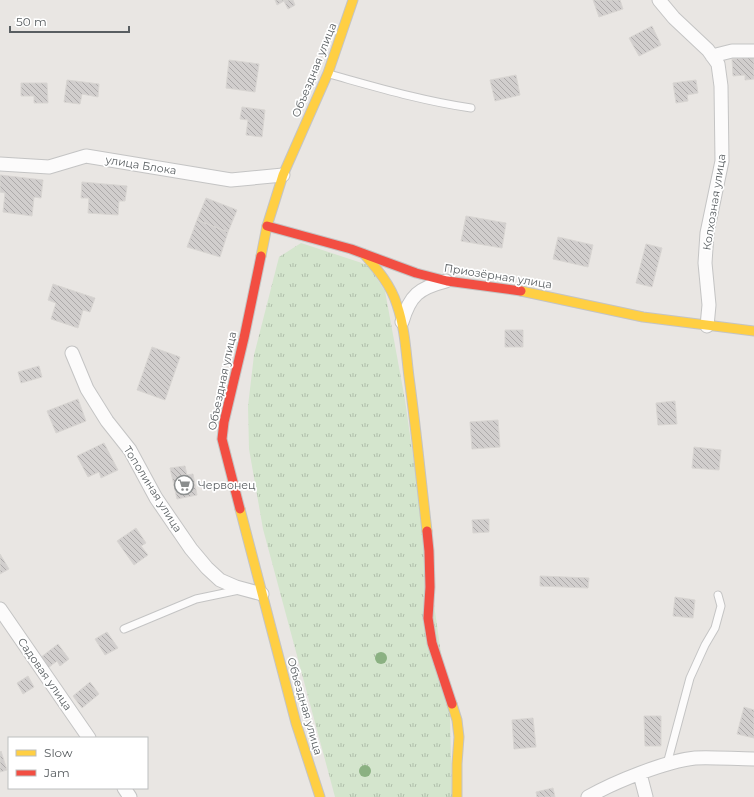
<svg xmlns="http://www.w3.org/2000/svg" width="754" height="797" font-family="Montserrat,sans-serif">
  <defs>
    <pattern id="grass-tufts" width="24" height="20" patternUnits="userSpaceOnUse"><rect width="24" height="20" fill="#d4e5cd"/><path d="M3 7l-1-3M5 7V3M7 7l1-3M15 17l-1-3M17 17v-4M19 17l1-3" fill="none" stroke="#afbdaa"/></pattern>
    <pattern id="building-back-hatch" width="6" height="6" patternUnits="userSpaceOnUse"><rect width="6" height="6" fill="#d1cecd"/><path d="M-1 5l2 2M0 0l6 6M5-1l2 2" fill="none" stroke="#adaaaa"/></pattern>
  </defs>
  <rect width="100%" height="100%" fill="#e9e6e3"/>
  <path fill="url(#grass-tufts)" d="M301 243 368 265 385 291 405 400 450 717 452 797H335L263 529 249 449 248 406 254 355 279 257Z"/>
  <path fill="url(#building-back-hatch)" stroke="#d8d5d2" d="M275 0H293L295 5 288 9 284 1 277 5Z
    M593 0H620L623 9 599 17Z
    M652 26 661 45 639 56 629 38Z
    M754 57V79L745 80V75L733 76 732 59Z
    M229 60 259 64 255 92 226 88Z
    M516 75 520 95 495 101 490 80Z
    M67 80 99 84 98 97 82 94 80 104 64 102Z
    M696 80 698 93 687 95 688 101 676 103 673 83Z
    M21 83H47L48 103H34V96H21Z
    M242 107 265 110 262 137 246 135 248 120 240 119Z
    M0 175 43 180 41 198 34 197 32 216 3 212 5 193 0 192Z
    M82 182 127 186 125 201H119L118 215 88 213 89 198H81Z
    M206 198 237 210 228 232 197 220Z
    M466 216 506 223 502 248 461 241Z
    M197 220 228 232 220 257 187 247Z
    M558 237 593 245 588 267 553 259Z
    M646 244 662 248 652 287 636 283Z
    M53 284 95 298 90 312 83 310 78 328 51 319 56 303 48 300Z
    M505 330H523V347H505Z
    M152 347 180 357 165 400 137 390Z
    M39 366 42 377 21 383 18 372Z
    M78 399 86 421 56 433 47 411Z
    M675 401 677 424 658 425 656 403Z
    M498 420 500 447 472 449 470 422Z
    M104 443 118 470 101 478 99 472 88 477 77 456Z
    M694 447 721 450 719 470 692 468Z
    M185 466 187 475 193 474 197 495 177 499 170 468Z
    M489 519V532L473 533 472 520Z
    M136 528 146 543 141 546 148 555 134 565 117 541Z
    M0 554 9 569 0 574Z
    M540 576 589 578 588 588 540 586Z
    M675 597 695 600 693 618 673 616Z
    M107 632 118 648 105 655 95 639Z
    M58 644 69 659 60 666 57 661 48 668 40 658Z
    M28 676 34 687 23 694 17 683Z
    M90 682 99 694 82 708 73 696Z
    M744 707 754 710V738L737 734Z
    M644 716H661V746H645Z
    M533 718 536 747 514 749 512 720Z
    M1 751 7 770 0 772V752Z
    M553 788 555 797H537L536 792Z"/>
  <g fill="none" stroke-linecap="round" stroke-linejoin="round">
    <g stroke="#c4c4c4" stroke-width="9">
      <path id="lane" d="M329 74C376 87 422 101 471 108
        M124 629 196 599 239 590
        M667 764 690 678 705 645 715 628 721 606 718 595"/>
    </g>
    <g stroke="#c4c4c4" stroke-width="15">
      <path id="street" d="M659 0 674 18 708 50 718 64 721 86 722 161 707 233 705 263 709 305 707 326
        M712 56 732 51H754
        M0 164 49 167 86 156 231 180 283 175
        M402 322C410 295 419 288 446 281
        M72 353 87 389 107 421 130 450 156 498 191 549 207 568 220 580 236 587 262 594
        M0 609 89 738
        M640 774 646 797
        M124 788 130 797
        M588 797C614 782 666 761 695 758 714 757 735 759 754 759"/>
    </g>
    <g stroke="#c4c4c4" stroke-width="11">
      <path id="slow" d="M364 254C377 269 391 285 397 305 405 328 406 353 409 377 416 428 421 480 427 531
        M261 256 267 226 283 175 328 73 353 0
        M521 291 643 317 754 331
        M240 509 296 723 320 797
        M452 704 457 720 459 737 457 764V797"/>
    </g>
    <g stroke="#c4c4c4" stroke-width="11">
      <path id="jam" d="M267 226 351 249 416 273 447 281 521 291
        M240 509 222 439 224 422 244 338 261 256
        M427 531 429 551 430 587 428 618 432 643 452 704"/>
    </g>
    <use href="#lane" stroke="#fcfbfb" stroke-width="7"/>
    <use href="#street" stroke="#fcfbfb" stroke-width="13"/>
    <use href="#slow" stroke="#ffcf43" stroke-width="9"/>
    <use href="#jam" stroke="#f24e42" stroke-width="9"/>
  </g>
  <g fill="#8bb182">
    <circle cx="381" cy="658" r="6"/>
    <circle cx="365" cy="771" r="6"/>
  </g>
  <defs>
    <g id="supermarket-ring" transform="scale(1)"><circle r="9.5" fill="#fff" stroke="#8b8e8e" stroke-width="1.5"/><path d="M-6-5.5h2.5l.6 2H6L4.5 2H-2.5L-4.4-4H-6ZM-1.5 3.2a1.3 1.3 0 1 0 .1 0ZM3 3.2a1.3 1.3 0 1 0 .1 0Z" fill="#8b8e8e"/></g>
  </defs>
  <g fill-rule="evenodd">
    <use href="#supermarket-ring" x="184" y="485"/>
  </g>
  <g text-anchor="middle" stroke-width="3.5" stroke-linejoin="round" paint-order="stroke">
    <g font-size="11" fill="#595e61" stroke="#fff">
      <text transform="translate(314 70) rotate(-68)" y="4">Объездная улица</text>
      <text transform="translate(141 165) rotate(9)" y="4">улица Блока</text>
      <text transform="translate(714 202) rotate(-81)" y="4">Колхозная улица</text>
      <text transform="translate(498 276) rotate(9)" y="4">Приозёрная улица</text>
      <text transform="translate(222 381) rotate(-78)" y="4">Объездная улица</text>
      <text transform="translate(153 489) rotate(58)" y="4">Тополиная улица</text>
      <text transform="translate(45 674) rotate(55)" y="4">Садовая улица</text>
      <text transform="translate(305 706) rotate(74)" y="4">Объездная улица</text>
    </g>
    <g font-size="11" fill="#595e61" stroke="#fff" text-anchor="start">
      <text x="198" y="489">Червонец</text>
    </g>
  </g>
  <rect x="8" y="737" width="140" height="52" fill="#ffffff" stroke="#bdbfc0"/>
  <rect x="16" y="750" width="20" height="6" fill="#ffcf43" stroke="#bdbfc0"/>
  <text x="44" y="757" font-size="12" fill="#595e61">Slow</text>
  <rect x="16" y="770" width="20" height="6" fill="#f24e42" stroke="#bdbfc0"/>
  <text x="44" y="777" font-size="12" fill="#595e61">Jam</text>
  <path d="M10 26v6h119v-6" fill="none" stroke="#595e61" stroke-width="2"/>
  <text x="16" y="26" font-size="12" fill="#595e61" stroke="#ffffff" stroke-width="3" paint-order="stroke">50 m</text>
</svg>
